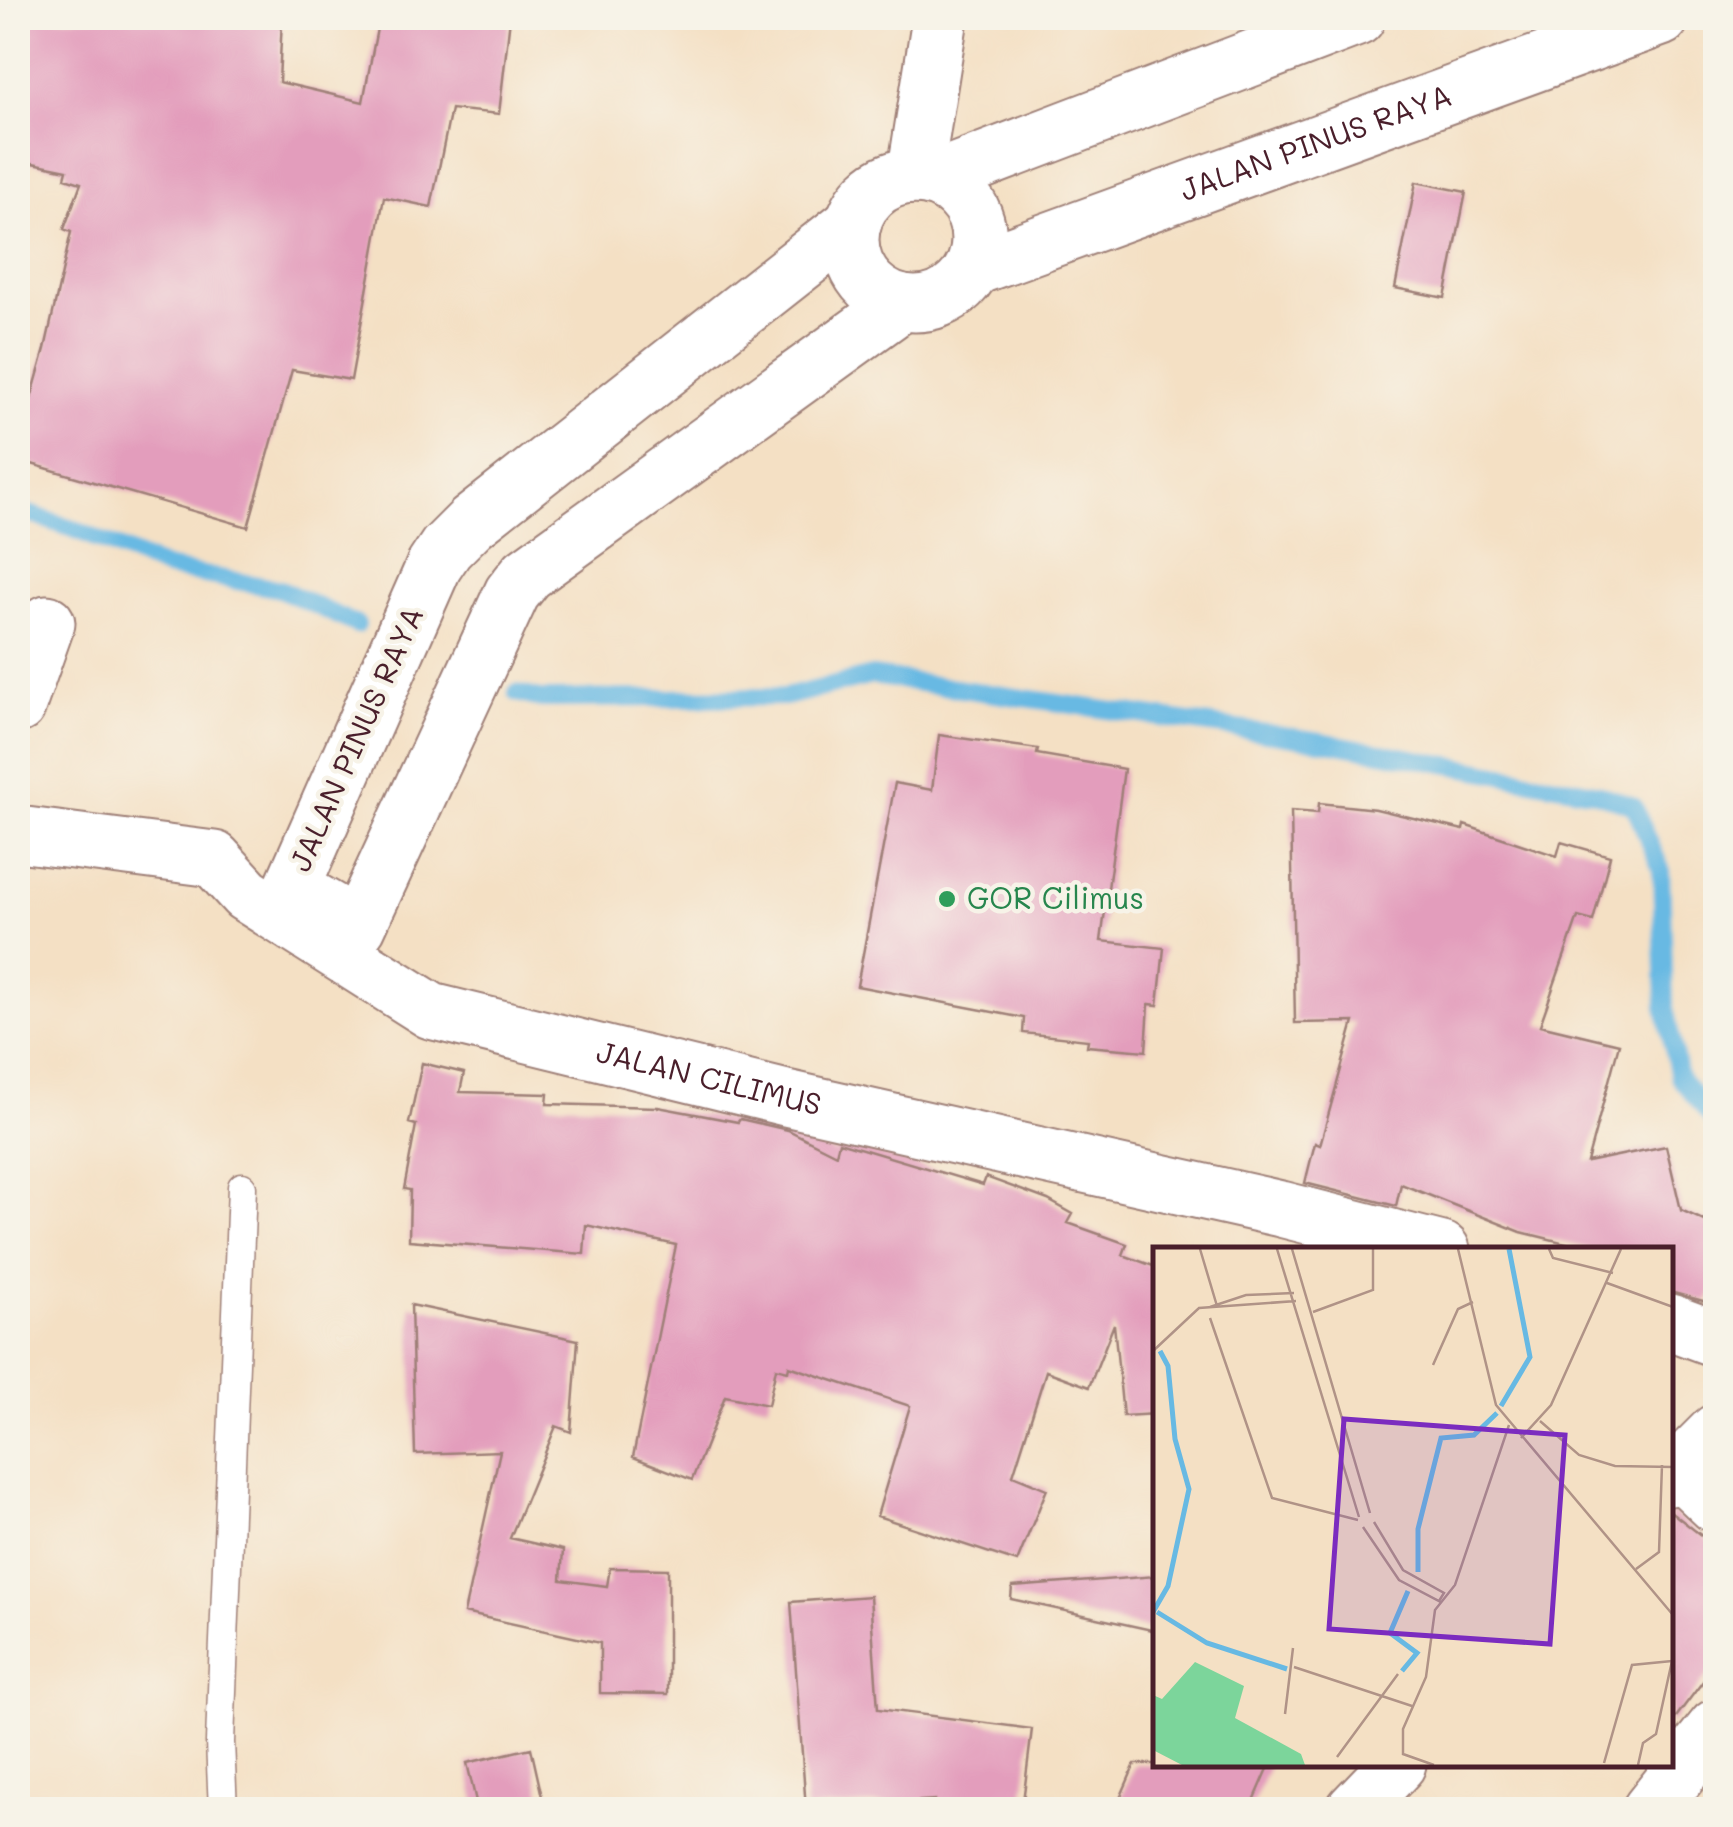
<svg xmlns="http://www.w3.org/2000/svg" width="1733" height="1827" font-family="Mali,sans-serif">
  <rect width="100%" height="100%" fill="#f7f3e8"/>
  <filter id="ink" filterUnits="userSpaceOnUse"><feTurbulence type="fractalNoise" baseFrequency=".01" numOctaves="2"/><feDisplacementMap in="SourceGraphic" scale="20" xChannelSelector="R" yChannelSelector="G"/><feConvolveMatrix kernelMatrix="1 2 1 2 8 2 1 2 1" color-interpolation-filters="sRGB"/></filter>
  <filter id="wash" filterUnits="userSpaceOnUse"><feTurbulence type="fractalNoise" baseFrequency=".0048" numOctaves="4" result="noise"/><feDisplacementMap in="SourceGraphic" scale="40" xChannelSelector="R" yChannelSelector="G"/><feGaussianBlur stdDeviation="2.25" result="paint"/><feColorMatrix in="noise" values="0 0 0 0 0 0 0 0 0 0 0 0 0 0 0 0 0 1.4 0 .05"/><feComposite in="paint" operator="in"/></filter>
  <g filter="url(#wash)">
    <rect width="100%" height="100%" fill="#f4e0c4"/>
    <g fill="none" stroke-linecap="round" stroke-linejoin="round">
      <path stroke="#67b9e3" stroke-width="18" d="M18 510 76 530 165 568 280 589 357 625
        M517 693 540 699 785 697 872 676 1321 741 1594 792 1634 806 1661 869 1665 1007 1679 1077 1716 1123"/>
    </g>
    <g id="blocks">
      <path fill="#e39dbc" d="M18 18H282L279 82 363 102 379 18H510L499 114 451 109 431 207 384 197 351 380 292 370 248 527 18 460V445L45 349 71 232 64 229 81 183 65 178 67 170 18 160Z
        M1416 182 1466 192 1445 298 1395 288Z
        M939 735 1038 749 1037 754 1124 769 1101 941 1164 948 1158 1005 1149 1004 1146 1051 1087 1046 1088 1040 1023 1033 1024 1018 857 986 895 783 932 790Z
        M1319 803 1376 809 1463 830 1464 825 1557 856 1561 842 1610 856 1593 921 1578 917 1540 1025 1619 1044 1587 1162 1666 1146 1681 1210 1716 1226V1282L1707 1302 1670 1292V1250H1594L1521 1232 1401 1184 1396 1206 1305 1183 1315 1143 1320 1145 1354 1022 1295 1023 1291 811 1318 813Z
        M422 1063 464 1073 460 1092 548 1094 547 1104 658 1107 738 1122 740 1119 788 1130 836 1154 839 1142 983 1185 986 1177 1048 1200 1073 1214 1068 1223 1127 1244 1123 1255 1156 1267V1414L1123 1416 1114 1324 1089 1387 1046 1371 1013 1475 1047 1489 1017 1562 877 1516 910 1406 789 1366 788 1371 776 1368 768 1405 725 1396 692 1480 633 1457 676 1245 586 1225 584 1254 409 1240 410 1190 404 1189 416 1125 409 1123Z
        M411 1305 578 1340 571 1432 556 1426 510 1538 563 1550 561 1580 607 1586 610 1568 668 1569V1694L600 1693V1643L464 1613 500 1451 415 1454Z
        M1670 1511 1716 1547V1664L1670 1725Z
        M1156 1576V1631L1011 1599 1012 1587Z
        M870 1596 878 1709 1032 1729 1022 1810H933L934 1800 806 1809 791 1602Z
        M531 1748 545 1810H478L467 1763Z
        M1135 1764H1270L1250 1810H1115Z"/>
    </g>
  </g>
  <g filter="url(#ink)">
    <use href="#blocks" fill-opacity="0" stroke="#9f8078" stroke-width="2.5"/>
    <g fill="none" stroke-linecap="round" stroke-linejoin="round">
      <g stroke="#9f8078" stroke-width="31">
        <path id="service" d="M223 1810 220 1742 242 1187"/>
      </g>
      <g stroke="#9f8078" stroke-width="59">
        <g id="minor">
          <path d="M915 176 940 18"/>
          <circle cx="915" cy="240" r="64"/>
          <path d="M935 179 1357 18"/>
          <path d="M854 222 471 523 446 548 434 566 292 888 358 926 512 593 527 574 902 303"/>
          <path id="s1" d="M973 268 1661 18"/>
          <path d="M18 705 47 623"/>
          <path id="s2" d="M18 834 214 859 246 894 431 1011 786 1098 1281 1209 1442 1250"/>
          <path d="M1670 1322 1716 1339"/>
          <path d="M1679 1470 1716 1505"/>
          <path d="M1650 1810 1716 1727"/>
        </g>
      </g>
      <g stroke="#9f8078" stroke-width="59">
        <path id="secondary" d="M1670 1478 1716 1432
          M1354 1810 1398 1764"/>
      </g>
      <use href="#service" stroke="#fff" stroke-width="28"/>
      <use href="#minor" stroke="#fff" stroke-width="55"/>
      <use href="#secondary" stroke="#fff" stroke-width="55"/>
    </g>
  </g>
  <circle fill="#2e9e5b" stroke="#f7f3e8" stroke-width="4" cx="947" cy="899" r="10"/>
  <g text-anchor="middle" stroke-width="9" stroke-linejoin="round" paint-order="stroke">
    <g font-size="30" fill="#4a1f2b" stroke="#f7f3e8">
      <text dy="10" stroke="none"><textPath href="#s1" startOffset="365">JALAN PINUS RAYA</textPath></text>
      <text transform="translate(357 739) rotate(-66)" y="10">JALAN PINUS RAYA</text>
      <text dy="10" stroke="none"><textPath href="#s2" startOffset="750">JALAN CILIMUS</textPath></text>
    </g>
    <g font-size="30" fill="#27864d" stroke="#f7f3e8" text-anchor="start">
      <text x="967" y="909">GOR Cilimus</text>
    </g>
  </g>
  <g transform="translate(1153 1247)">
    <rect width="520" height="520" fill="#f4e0c4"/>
    <path d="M42 415 91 439 82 471 148 507 152 518H29L0 503V448L9 452Z" fill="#7cd59b"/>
    <path fill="none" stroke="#67b9e3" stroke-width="5" d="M348 159 377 110 356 2M265 325V282L288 191 321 188 344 166M0 365 15 339 36 242 22 192 15 119 7 104M4 365 54 396 134 422M249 424 264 406 237 386 255 344"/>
    <path fill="none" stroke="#b09387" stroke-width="2.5" d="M47 2 64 59M124 2 206 270M139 2 217 266M305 2 343 158 520 368M396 2 400 11 460 26M454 36 520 60M57 60 93 48 141 46M160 65 220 43V2M57 71 119 251 205 273M0 104 46 61 143 54M280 118 305 62 320 55M387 174 426 208 462 219 520 220M368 191 398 158 468 2M210 280 246 333 286 354 291 346 250 323 221 275M483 322 506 305 509 218M141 420 259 459M132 467 140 401M184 510 245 427M451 516 479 418 519 414M281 518 250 507V482L273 430 282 363 302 338 356 178M485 518 490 496 503 487 519 414"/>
    <path fill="#7b2cbf" fill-opacity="0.15" stroke="#7b2cbf" stroke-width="5" d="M191 172 412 188 397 397 176 382Z"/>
    <rect width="520" height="520" fill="none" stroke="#4a1f2b" stroke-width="5"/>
  </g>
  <rect width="1733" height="1827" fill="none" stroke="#f7f3e8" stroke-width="60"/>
</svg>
